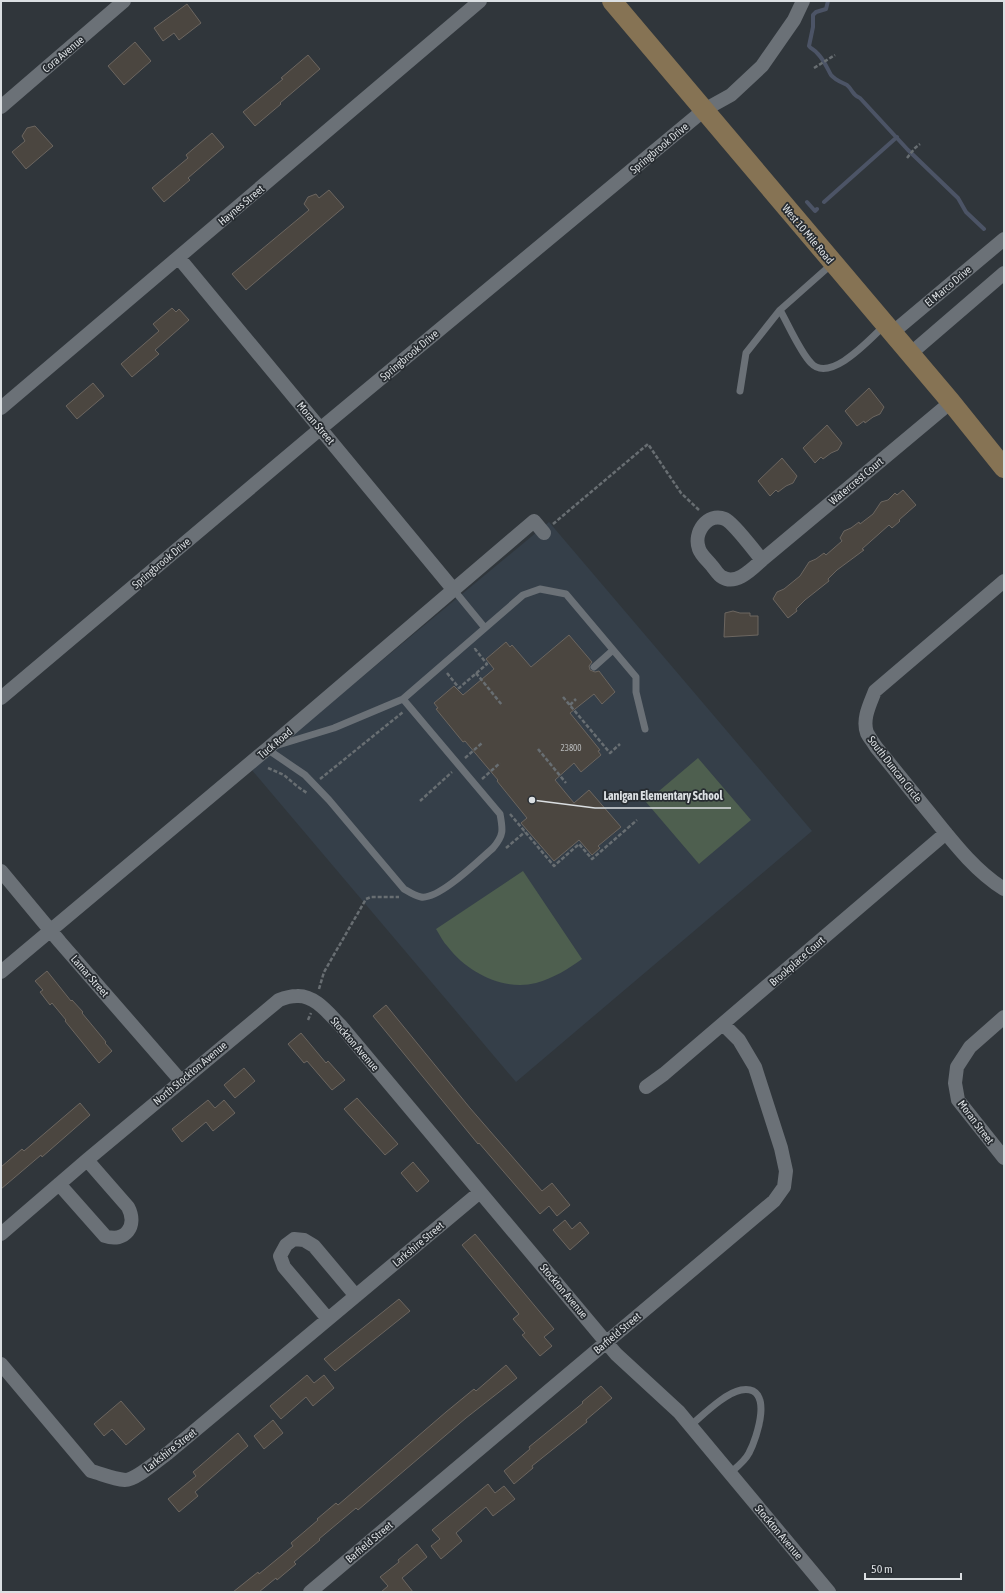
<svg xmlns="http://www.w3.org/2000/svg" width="1005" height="1593" font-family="'Asap Condensed',sans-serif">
  <rect width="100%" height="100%" fill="#30363b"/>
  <path fill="#353f49" d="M549 522 812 831 516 1082 251 769Z"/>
  <path fill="#4e5f4f" d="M698 758 751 820 699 864 646 802Z
    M523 871 582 959C568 969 554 978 536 983 504 991 468 973 448 947 443 942 440 935 436 929Z"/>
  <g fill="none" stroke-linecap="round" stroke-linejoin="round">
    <path stroke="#4c5466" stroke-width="4" d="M828 1 826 9 816 12 813 15V27L809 46C811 49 815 50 818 54 824 60 827 68 831 75 835 80 841 82 847 85 853 90 852 95 860 98L908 150 958 198 966 212 984 229
      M807 202 815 211 817 209
      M824 202 897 137"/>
  </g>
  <path fill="#4b4640" stroke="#6c6660" d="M187 4 201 23 179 40 174 33 163 41 154 28Z
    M135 42 151 61 124 85 108 66Z
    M308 55 320 69 280 103 281 104 255 126 243 112 283 79 281 78Z
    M35 126 53 146 26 169 12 152 25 141 22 136 27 128Z
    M212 133 224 147 188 178 190 180 164 202 152 188 188 158 186 155Z
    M329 190 344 207 246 290 232 274 309 210 304 204 308 197 316 194 319 198Z
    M172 308 176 312 179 309 189 320 155 350 159 354 132 377 121 364 159 331 153 324Z
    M93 383 104 396 77 419 66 406Z
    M869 388 884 407 880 414 873 417 865 423 864 421 857 426 845 411Z
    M827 425 842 443 838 450 831 453 823 459 821 457 815 463 803 448Z
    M782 458 797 476 793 483 786 486 778 492 776 490 770 496 758 481Z
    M903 490 916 505 899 520 900 521 892 528 889 525 862 549 864 550 837 570 828 579 829 581 805 600 796 609 797 611 788 618 773 599 777 592 784 589 800 576 809 562 816 559 824 553 826 555 842 541 840 538 844 531 851 528 859 522 860 524 873 514 881 502 888 500 895 493 897 495Z
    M733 611 740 613H750V616H758V635L724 637 725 613Z
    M569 635 592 662 589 666 590 670 595 672 599 671 615 692 602 704 594 694 570 713 600 750 598 751 601 755 581 772 574 763 555 780 574 803 589 790 621 827 598 846 600 848 592 855 579 840 554 861 521 823 527 818 497 781 498 780 465 741 463 742 436 709 438 708 434 703 454 686 463 695 494 669 486 659 506 642 510 647 512 645 531 667Z
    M47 971 71 1001 72 1000 83 1012 82 1013 106 1042 105 1043 112 1051 99 1063 65 1021 66 1020 52 1003 50 1005 40 992 43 990 35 981Z
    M386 1005 470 1108 542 1191 552 1183 570 1205 557 1216 549 1206 540 1214 479 1143 478 1144 373 1016Z
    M301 1033 326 1063 328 1061 345 1080 332 1090 307 1061 304 1063 288 1044Z
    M244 1068 255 1081 235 1098 224 1085Z
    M357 1098 398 1144 385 1155 344 1109Z
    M208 1100 215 1108 224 1100 235 1113 213 1131 206 1122 182 1142 172 1129Z
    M80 1103 90 1115 42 1157 41 1155 1 1189V1167L22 1149 24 1151Z
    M413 1162 429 1181 417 1192 401 1173Z
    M565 1220 572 1229 580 1222 589 1233 570 1250 553 1230Z
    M475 1234 554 1329 544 1337 552 1346 540 1356 522 1335 525 1333 513 1319 519 1314 462 1245Z
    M399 1299 410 1311 335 1371 324 1359Z
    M506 1365 517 1378 466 1418 358 1510 356 1508 319 1539 320 1540 294 1562 296 1564 277 1580 276 1578 259 1592H233L258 1572 259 1574 293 1546 291 1543 318 1520 317 1519 336 1503 338 1505 446 1412 474 1389 476 1391Z
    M307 1375 314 1383 324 1375 334 1388 313 1406 306 1397 281 1419 270 1406Z
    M601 1386 612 1398 586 1420 587 1422 532 1466 533 1468 514 1484 504 1471 530 1449 529 1447 583 1403 582 1402Z
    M121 1401 145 1429 126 1445 112 1429 104 1436 94 1424Z
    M273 1420 283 1433 264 1449 254 1436Z
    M238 1433 248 1446 195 1492 198 1496 179 1512 168 1499 196 1476 193 1472Z
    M488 1484 495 1493 504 1486 515 1499 493 1516 486 1507 456 1533 462 1541 441 1559 431 1546 440 1539 432 1530Z
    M417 1544 427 1557 402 1578 413 1592H381L388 1586 380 1577 399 1562 398 1560Z"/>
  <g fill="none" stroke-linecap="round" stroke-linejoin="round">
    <path stroke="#686e72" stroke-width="2.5" stroke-dasharray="4 2" stroke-linecap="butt" d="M814 68 835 55
      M907 158 915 148 920 144
      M553 524 648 444 681 493 700 511
      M447 673 459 688 487 664 475 649 474 650
      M476 673 502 705
      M563 697 610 753 620 744
      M570 705 576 699
      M538 749 566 783
      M465 758 482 743
      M268 768 284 775 298 787 307 793
      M320 779 403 712
      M482 779 500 763
      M420 801 452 772
      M510 814 554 866 579 844 592 859 637 820
      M506 848 525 832
      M319 989 324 972 366 899 371 897H399
      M308 1020 311 1013"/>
    <path stroke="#6b7177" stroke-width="7" d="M780 310C788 324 800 352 811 363 830 384 870 339 884 326
      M740 391 746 353 780 310 833 263
      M453 589 485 628
      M594 667 613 650
      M275 746 334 728 403 699 523 595 540 589 566 594 636 677V692L645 729
      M267 749 305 775 329 800 404 889C409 892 415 896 421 897 439 900 479 860 493 848 504 835 503 830 500 814L403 699
      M691 1425C703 1415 725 1393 741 1390 775 1384 757 1438 749 1453 745 1461 737 1467 730 1473"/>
    <path stroke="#6b7177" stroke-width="14" d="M1 107 124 1
      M179 258 453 589
      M892 333 1004 239
      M910 354 1004 273
      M1 408 480 1
      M762 560C752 569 736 586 722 577 718 575 715 569 712 566 708 561 701 555 699 549 693 533 707 512 725 519 735 524 754 551 762 560L951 402
      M1004 581 875 691C870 704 862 719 867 733 869 737 873 742 876 747 895 770 913 793 932 816 953 842 975 871 1004 889
      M1 698 320 429 704 110 731 95 762 66 794 20 803 1
      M1 871 60 942 181 1081
      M1 972 267 749 534 521 544 533
      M1004 1017 970 1047 957 1067 955 1083 958 1100 1004 1158
      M646 1087 664 1074 946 833
      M59 1184 105 1236C125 1243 138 1226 128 1207L87 1160
      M1 1234 87 1160 279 1000C284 998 291 996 297 996 315 995 329 1014 341 1026L616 1354 679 1412 829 1592
      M328 1319 284 1267 280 1256 286 1245 294 1239 304 1240 314 1246 356 1296
      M1 1364 91 1471C102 1474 113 1479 125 1480 136 1480 158 1460 168 1453L480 1192
      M310 1592 774 1201 784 1187 786 1171 781 1148 755 1067 739 1040 723 1024"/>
    <path stroke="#867354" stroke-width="20" d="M612 1 951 402 1004 468"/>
  </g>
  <g text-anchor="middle" stroke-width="3.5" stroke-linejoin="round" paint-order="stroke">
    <g font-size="9" fill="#b7b9ba">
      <text x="571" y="751">23800</text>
    </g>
    <g font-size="11" fill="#dbdfe2" stroke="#272c31">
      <text transform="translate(63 54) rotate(-40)" y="4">Cora Avenue</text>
      <text transform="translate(659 148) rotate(-40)" y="4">Springbrook Drive</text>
      <text transform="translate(241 205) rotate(-40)" y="4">Haynes Street</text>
      <text transform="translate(808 234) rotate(50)" y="4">West 10 Mile Road</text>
      <text transform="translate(948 286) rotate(-40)" y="4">El Marco Drive</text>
      <text transform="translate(409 355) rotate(-40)" y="4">Springbrook Drive</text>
      <text transform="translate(316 423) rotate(50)" y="4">Moran Street</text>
      <text transform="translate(856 481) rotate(-40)" y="4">Watercrest Court</text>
      <text transform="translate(161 563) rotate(-40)" y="4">Springbrook Drive</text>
      <text transform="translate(275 743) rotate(-40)" y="4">Tuck Road</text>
      <text transform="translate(895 769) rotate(52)" y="4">South Duncan Circle</text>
      <text transform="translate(797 961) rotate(-41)" y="4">Brookplace Court</text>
      <text transform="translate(90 976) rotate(49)" y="4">Lamar Street</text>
      <text transform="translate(355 1044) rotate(49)" y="4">Stockton Avenue</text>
      <text transform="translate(190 1073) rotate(-40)" y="4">North Stockton Avenue</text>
      <text transform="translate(976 1122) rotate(53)" y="4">Moran Street</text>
      <text transform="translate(418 1244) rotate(-40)" y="4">Larkshire Street</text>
      <text transform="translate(564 1291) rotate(50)" y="4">Stockton Avenue</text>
      <text transform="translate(617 1333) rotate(-40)" y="4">Barfield Street</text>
      <text transform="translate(170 1450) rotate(-38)" y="4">Larkshire Street</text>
      <text transform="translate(779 1532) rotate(50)" y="4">Stockton Avenue</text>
      <text transform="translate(369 1542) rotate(-40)" y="4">Barfield Street</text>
    </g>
  </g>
  <path fill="none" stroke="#dbdfe2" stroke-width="1.5" d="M532 800L595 808H731"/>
  <circle fill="#dbdfe2" stroke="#272c31" stroke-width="1.5" cx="532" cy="800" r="4"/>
  <g font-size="12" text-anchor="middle" font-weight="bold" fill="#dbdfe2" stroke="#272c31" stroke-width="3.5" stroke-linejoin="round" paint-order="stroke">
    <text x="663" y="800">Lanigan Elementary School</text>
  </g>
  <rect width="1005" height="1593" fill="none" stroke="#dbdfe2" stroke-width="4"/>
  <path d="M865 1573v6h96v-6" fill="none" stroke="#dbdfe2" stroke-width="2"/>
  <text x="871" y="1573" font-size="12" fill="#dbdfe2" stroke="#272c31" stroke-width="3" paint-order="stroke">50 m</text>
</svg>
